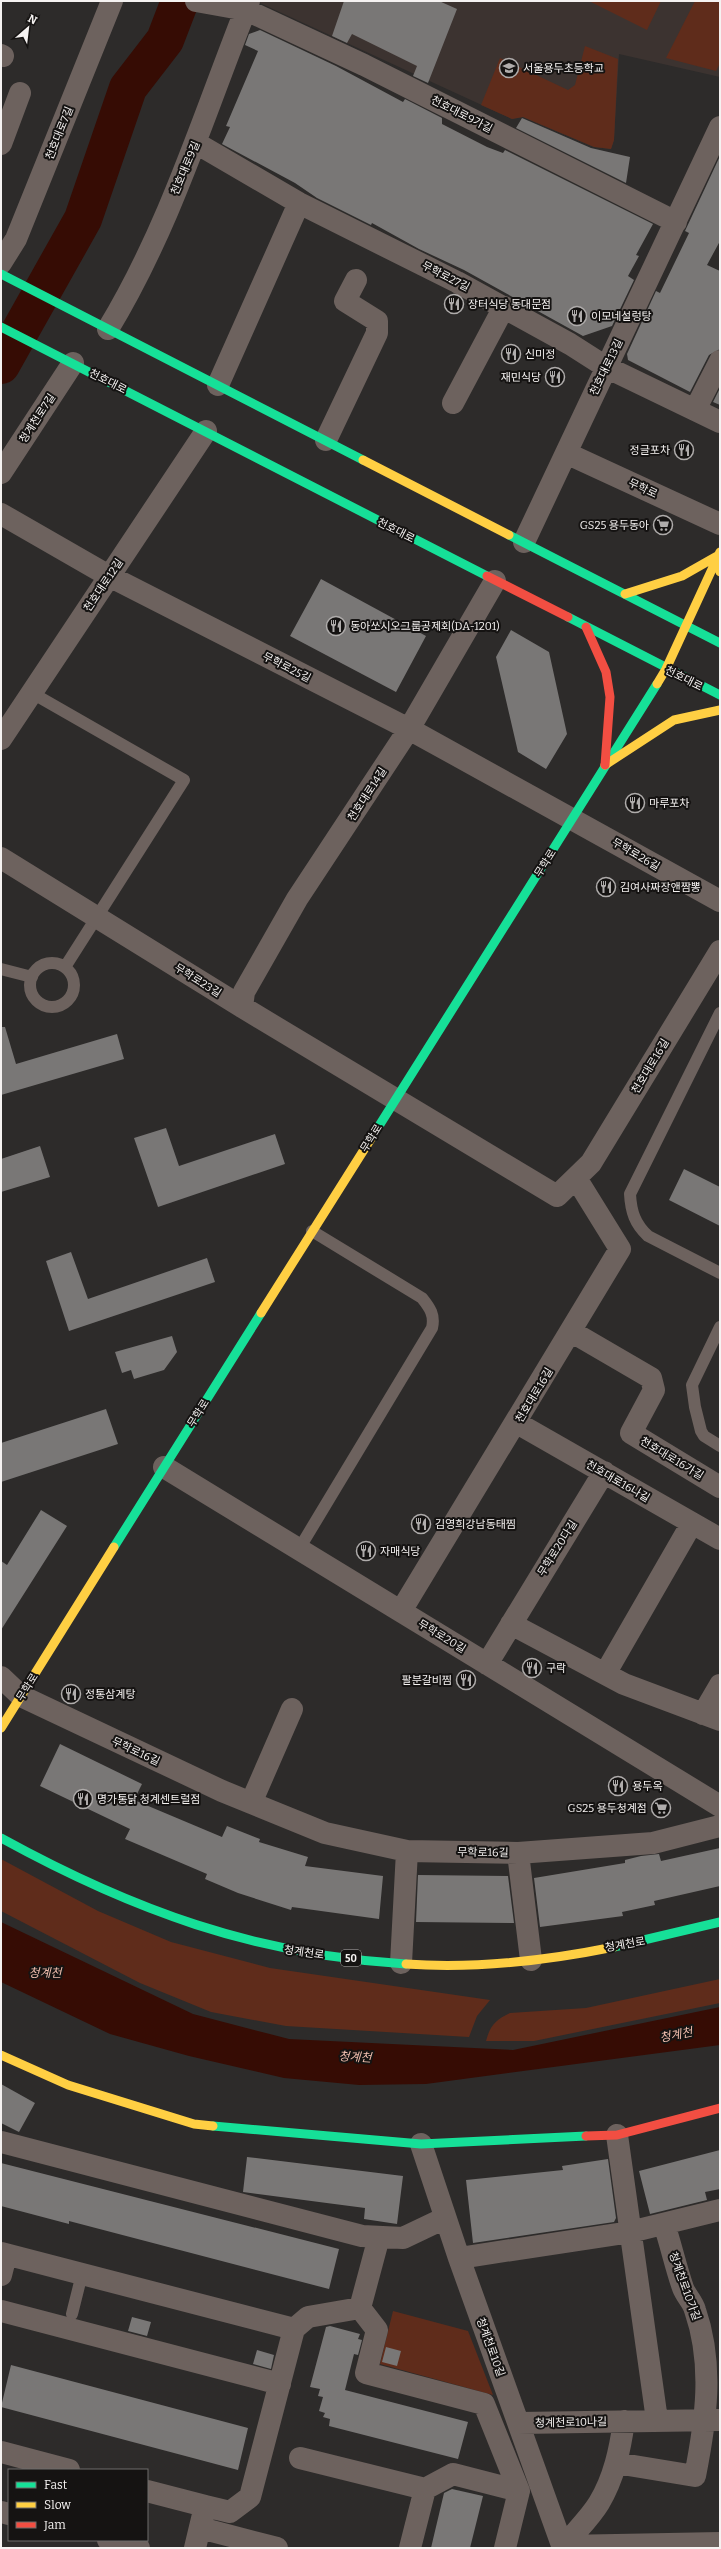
<svg xmlns="http://www.w3.org/2000/svg" width="721" height="2549" font-family="Bitter,'Noto Sans KR',serif">
  <rect width="100%" height="100%" fill="#2d2b2a"/>
  <path fill="#3c3330" d="M261 1H720V77L619 54 614 140 611 149 594 147 523 117 512 119 260 3Z"/>
  <path fill="#5f2c1b" d="M589 1H661L647 30Z
    M695 1H720V63L716 71 666 58Z
    M585 46 618 59 614 140 611 149 594 147 523 117 512 119 481 105 500 58 568 90 575 85Z
    M1 1859 98 1911 171 1942 270 1968 490 2000 477 2016 469 2037 286 2026 211 2012 140 1983 1 1911Z
    M720 1979V2003L534 2041H486C490 2026 495 2020 510 2013L586 2008Z
    M393 2311 468 2331 493 2395 380 2364Z"/>
  <path fill="#360c04" d="M1 1922 193 2014 289 2039 513 2050 720 2007V2045L426 2084 359 2085 284 2078 189 2056 110 2034 1 1982Z"/>
  <g fill="none" stroke-linecap="round" stroke-linejoin="round">
    <path stroke="#360c04" stroke-width="38" d="M1 365 83 219 128 88 165 40 180 1"/>
  </g>
  <path fill="#797776" d="M344 1H439L457 9 428 83 413 76 417 66 352 34 347 43 332 36Z
    M260 30 336 66 403 102 405 99 442 118V124L487 147 503 153 505 150 653 224 636 255 639 256 628 276 634 280 612 326 583 336 464 270 419 249 372 223 371 225 317 198 295 183 222 144 230 127 226 126 258 51 245 45 249 34Z
    M522 118 591 148 630 157 626 183 516 128Z
    M720 156V241L707 265 720 271V349L709 355 690 392 628 360 627 354 656 291 660 293 689 233 685 231Z
    M720 388V405L713 402Z
    M321 579 426 636 396 692 290 636Z
    M511 630 549 652 567 734 546 769 518 752 496 657Z
    M1 1027H5L16 1064 117 1034 124 1059 1 1095Z
    M166 1128 179 1166 275 1134 285 1164 158 1207 134 1138Z
    M40 1146 50 1177 1 1192V1159Z
    M684 1169 720 1187V1226L669 1200Z
    M71 1252 88 1299 207 1258 215 1282 69 1331 46 1261Z
    M172 1336 177 1352 164 1370 134 1379 131 1370 122 1373 115 1352Z
    M106 1409 118 1444 1 1482V1443Z
    M41 1510 67 1526 1 1630V1561L7 1565Z
    M60 1744 142 1784 134 1800 222 1837 227 1826 260 1839 259 1842 308 1857 305 1866 383 1876 379 1919 292 1907 291 1910 238 1893 205 1879 207 1874 125 1839 130 1829 40 1786Z
    M720 1848V1886L654 1901 655 1905 622 1912 623 1916 540 1927 534 1878 625 1863V1860L641 1856 659 1854 661 1861Z
    M418 1875 508 1876 514 1923 416 1922Z
    M1 2084 35 2103 19 2132 1 2123Z
    M720 2150V2189L705 2192 707 2200 650 2214 639 2171Z
    M247 2157 403 2176 397 2224 364 2219 365 2208 243 2192Z
    M608 2159 616 2218 614 2222 473 2243 466 2180 563 2170 562 2166Z
    M1 2163 339 2249 329 2289 69 2221V2224L1 2206Z
    M132 2317 151 2322 147 2336 128 2331Z
    M330 2326 360 2334 358 2339 362 2340 358 2355 354 2354 345 2390 468 2422 458 2459 329 2426 330 2419 323 2417 325 2413 319 2411 323 2397 318 2396 320 2389 310 2387 326 2327Z
    M386 2347 401 2351 397 2366 382 2362Z
    M257 2350 274 2355 271 2369 253 2364Z
    M11 2365 248 2428 238 2470 1 2407Z
    M452 2489 483 2496 470 2548H431L444 2493Z"/>
  <g fill="none" stroke-linecap="round" stroke-linejoin="round">
    <path stroke="#6d625e" stroke-width="12" d="M32 693 184 780 65 967
      M30 985a22 22 0 1 1 44 0a22 22 0 1 1-44 0Z
      M1 969 32 977
      M720 1013 630 1194C631 1212 635 1224 648 1236L720 1273
      M720 1327 692 1385 695 1407 701 1431 704 1436 720 1446
      M299 1549 432 1328C435 1315 430 1308 422 1298L312 1231
      M72 2314 82 2274"/>
    <path stroke="#6d625e" stroke-width="22" d="M196 1 246 10 364 65 676 222
      M1 55 3 56
      M196 143 299 203 457 282 570 344 606 367 720 422
      M1 144 20 93
      M1 263 16 239 112 1
      M108 329C170 227 205 111 249 1
      M218 385 299 203
      M453 403 504 307
      M695 410 720 361
      M326 440 377 333V321L345 301 356 280
      M566 453 720 524
      M1 473 73 363
      M1 514 109 576 409 729 720 901
      M524 542 720 127
      M1 739 206 431
      M1 858 242 1007 557 1196 591 1163 720 951
      M242 1007 244 992 297 899 409 729 495 581
      M572 1332 651 1378 654 1390 631 1433 720 1487
      M517 1423 720 1539
      M164 1467 720 1806
      M401 1611 620 1249 576 1178
      M511 1624 624 1684 720 1720
      M487 1664 604 1472
      M605 1674 692 1523
      M1 1677 21 1696 222 1791 325 1833 407 1851 518 1853 653 1843 720 1826
      M703 1714 720 1685
      M251 1803 292 1709
      M518 1853 531 1960
      M401 1963 407 1851
      M617 2135 657 2420
      M1 2142 362 2236 403 2238 445 2218
      M421 2144 459 2258 563 2548
      M379 2237 360 2308 377 2330 366 2373 484 2404 519 2491 505 2548
      M1 2253 294 2329
      M459 2258 630 2232 720 2210
      M1 2275 6 2255
      M1 2311 280 2384
      M519 2423 720 2420
      M1 2452 69 2470
      M300 2458 425 2489
      M616 2463 695 2476C706 2420 714 2365 695 2310 693 2302 686 2296 683 2288 676 2268 671 2245 664 2224
      M147 2491 205 2506
      M1 2512 9 2514
      M200 2528 277 2548
      M108 2540 139 2548
      M564 2546 720 2543
      M564 2546C575 2532 590 2518 599 2503 614 2478 620 2450 624 2421
      M195 2548 205 2506 230 2512 250 2497 294 2329 308 2317 360 2308
      M410 2548 425 2489 453 2474 519 2491"/>
    <path stroke="#16e098" stroke-width="9" d="M1 274 363 460
      M1 327 487 576
      M509 535 720 643
      M568 617 720 695
      M372 1137 657 684
      M114 1547 261 1313
      M1 1838C132 1910 255 1955 406 1964
      M614 1947 720 1922
      M213 2126 421 2144 586 2136"/>
    <path stroke="#ffcf43" stroke-width="9" d="M363 460 509 535
      M625 594 682 576 719 555 720 572
      M657 684 666 669 720 552
      M605 765 674 720 720 710
      M261 1313 372 1137
      M1 1728 114 1547
      M406 1964C476 1969 545 1961 614 1947
      M1 2055 68 2085 194 2124 213 2126"/>
    <path stroke="#f24e42" stroke-width="9" d="M487 576 568 617
      M586 627 606 672 610 697 605 765
      M586 2136 617 2135 720 2108"/>
  </g>
  <defs>
    <g id="school-ring" transform="scale(1)"><circle r="9.5" fill="#151312" stroke="#afacab" stroke-width="1.5"/><path d="M0-5L7-2L0 1L-7-2ZM-4 1L0 2.5L4 1V4Q0 6-4 4Z" fill="#afacab"/></g>
    <g id="restaurant-ring" transform="scale(1)"><circle r="9.5" fill="#151312" stroke="#afacab" stroke-width="1.5"/><path d="M-5-6h1v4h1v-4h1v4h1v-4h1v5L-1.5 .5V6h-2V.5L-5-1ZM5-6V6H3V1.5H1.5Q1.5-4 5-6Z" fill="#afacab"/></g>
    <g id="supermarket-ring" transform="scale(1)"><circle r="9.5" fill="#151312" stroke="#afacab" stroke-width="1.5"/><path d="M-6-5.5h2.5l.6 2H6L4.5 2H-2.5L-4.4-4H-6ZM-1.5 3.2a1.3 1.3 0 1 0 .1 0ZM3 3.2a1.3 1.3 0 1 0 .1 0Z" fill="#afacab"/></g>
  </defs>
  <g fill-rule="evenodd">
    <use href="#school-ring" x="509" y="68"/>
    <use href="#restaurant-ring" x="454" y="304"/>
    <use href="#restaurant-ring" x="577" y="316"/>
    <use href="#restaurant-ring" x="511" y="354"/>
    <use href="#restaurant-ring" x="555" y="377"/>
    <use href="#restaurant-ring" x="684" y="450"/>
    <use href="#supermarket-ring" x="663" y="525"/>
    <use href="#restaurant-ring" x="336" y="626"/>
    <use href="#restaurant-ring" x="635" y="803"/>
    <use href="#restaurant-ring" x="606" y="887"/>
    <use href="#restaurant-ring" x="421" y="1524"/>
    <use href="#restaurant-ring" x="366" y="1551"/>
    <use href="#restaurant-ring" x="532" y="1668"/>
    <use href="#restaurant-ring" x="466" y="1680"/>
    <use href="#restaurant-ring" x="71" y="1694"/>
    <use href="#restaurant-ring" x="618" y="1786"/>
    <use href="#restaurant-ring" x="83" y="1799"/>
    <use href="#supermarket-ring" x="661" y="1808"/>
  </g>
  <g text-anchor="middle" stroke-width="4" stroke-linejoin="round" paint-order="stroke">
    <rect fill="#151312" stroke="#b2afae" stroke-width="1" x="341" y="1950" width="20" height="16" rx="3"/>
    <g font-size="10" font-weight="bold" fill="#f5f2f1">
      <text x="351" y="1962">50</text>
    </g>
    <g font-size="11" fill="#f5f2f1" stroke="#151312" text-anchor="start">
      <text x="523" y="72">서울용두초등학교</text>
      <text x="468" y="308">장터식당 동대문점</text>
      <text x="591" y="320">이모네설렁탕</text>
      <text x="525" y="358">신미정</text>
      <text x="541" y="381" text-anchor="end">재민식당</text>
      <text x="670" y="454" text-anchor="end">정글포차</text>
      <text x="649" y="529" text-anchor="end">GS25 용두동아</text>
      <text x="350" y="630">동아쏘시오그룹공제회(DA-1201)</text>
      <text x="649" y="807">마루포차</text>
      <text x="620" y="891">김여사짜장앤짬뽕</text>
      <text x="435" y="1528">김영희강남동태찜</text>
      <text x="380" y="1555">자매식당</text>
      <text x="546" y="1672">구락</text>
      <text x="452" y="1684" text-anchor="end">팔분갈비찜</text>
      <text x="85" y="1698">정통삼계탕</text>
      <text x="632" y="1790">용두옥</text>
      <text x="97" y="1803">명가통닭 청계센트럴점</text>
      <text x="647" y="1812" text-anchor="end">GS25 용두청계점</text>
    </g>
    <g font-size="11" fill="#f5f2f1" stroke="#151312">
      <text transform="translate(462 114) rotate(27)" y="4">천호대로9가길</text>
      <text transform="translate(59 133) rotate(-68)" y="4">천호대로7길</text>
      <text transform="translate(185 168) rotate(-67)" y="4">천호대로9길</text>
      <text transform="translate(446 276) rotate(27)" y="4">무학로27길</text>
      <text transform="translate(606 367) rotate(-64)" y="4">천호대로13길</text>
      <text transform="translate(108 381) rotate(27)" y="4">천호대로</text>
      <text transform="translate(37 418) rotate(-57)" y="4">청계천로7길</text>
      <text transform="translate(643 488) rotate(25)" y="4">무학로</text>
      <text transform="translate(396 530) rotate(27)" y="4">천호대로</text>
      <text transform="translate(103 585) rotate(-56)" y="4">천호대로12길</text>
      <text transform="translate(287 667) rotate(27)" y="4">무학로25길</text>
      <text transform="translate(684 678) rotate(27)" y="4">천호대로</text>
      <text transform="translate(367 794) rotate(-57)" y="4">천호대로14길</text>
      <text transform="translate(636 854) rotate(30)" y="4">무학로26길</text>
      <text transform="translate(545 863) rotate(-58)" y="4">무학로</text>
      <text transform="translate(198 980) rotate(32)" y="4">무학로23길</text>
      <text transform="translate(650 1066) rotate(-59)" y="4">천호대로16길</text>
      <text transform="translate(371 1138) rotate(-58)" y="4">무학로</text>
      <text transform="translate(534 1395) rotate(-59)" y="4">천호대로16길</text>
      <text transform="translate(198 1413) rotate(-58)" y="4">무학로</text>
      <text transform="translate(672 1458) rotate(31)" y="4">천호대로16가길</text>
      <text transform="translate(618 1481) rotate(30)" y="4">천호대로16나길</text>
      <text transform="translate(557 1548) rotate(-58)" y="4">무학로20다길</text>
      <text transform="translate(442 1636) rotate(31)" y="4">무학로20길</text>
      <text transform="translate(27 1687) rotate(-58)" y="4">무학로</text>
      <text transform="translate(136 1751) rotate(25)" y="4">무학로16길</text>
      <text transform="translate(483 1852) rotate(1)" y="4">무학로16길</text>
      <text transform="translate(625 1944) rotate(-10)" y="4">청계천로</text>
      <text transform="translate(304 1952) rotate(8)" y="4">청계천로</text>
      <text transform="translate(685 2286) rotate(70)" y="4">청계천로10가길</text>
      <text transform="translate(491 2347) rotate(70)" y="4">청계천로10길</text>
      <text transform="translate(571 2422) rotate(-1)" y="4">청계천로10나길</text>
    </g>
    <g font-size="12" font-style="italic" fill="#efbdad" stroke="#151312">
      <text x="45" y="1977">청계천</text>
      <text transform="translate(676 2035) rotate(-11)" y="4">청계천</text>
      <text transform="translate(355 2057) rotate(3)" y="4">청계천</text>
    </g>
  </g>
  <rect width="721" height="2549" fill="none" stroke="#f5f2f1" stroke-width="4"/>
  <rect x="8" y="2469" width="140" height="72" fill="#151312" stroke="#6f6c6b"/>
  <rect x="16" y="2482" width="20" height="6" fill="#16e098" stroke="#6f6c6b"/>
  <text x="44" y="2489" font-size="12" fill="#f5f2f1">Fast</text>
  <rect x="16" y="2502" width="20" height="6" fill="#ffcf43" stroke="#6f6c6b"/>
  <text x="44" y="2509" font-size="12" fill="#f5f2f1">Slow</text>
  <rect x="16" y="2522" width="20" height="6" fill="#f24e42" stroke="#6f6c6b"/>
  <text x="44" y="2529" font-size="12" fill="#f5f2f1">Jam</text>
  <g transform="translate(28 28) rotate(28)" stroke="#151312" stroke-width="3" paint-order="stroke">
  <path d="M0-3L7 15L0 10L-7 15Z" fill="#f5f2f1"/>
  <text y="-6" font-size="11" font-weight="bold" text-anchor="middle" fill="#f5f2f1">N</text>
  </g>
</svg>
